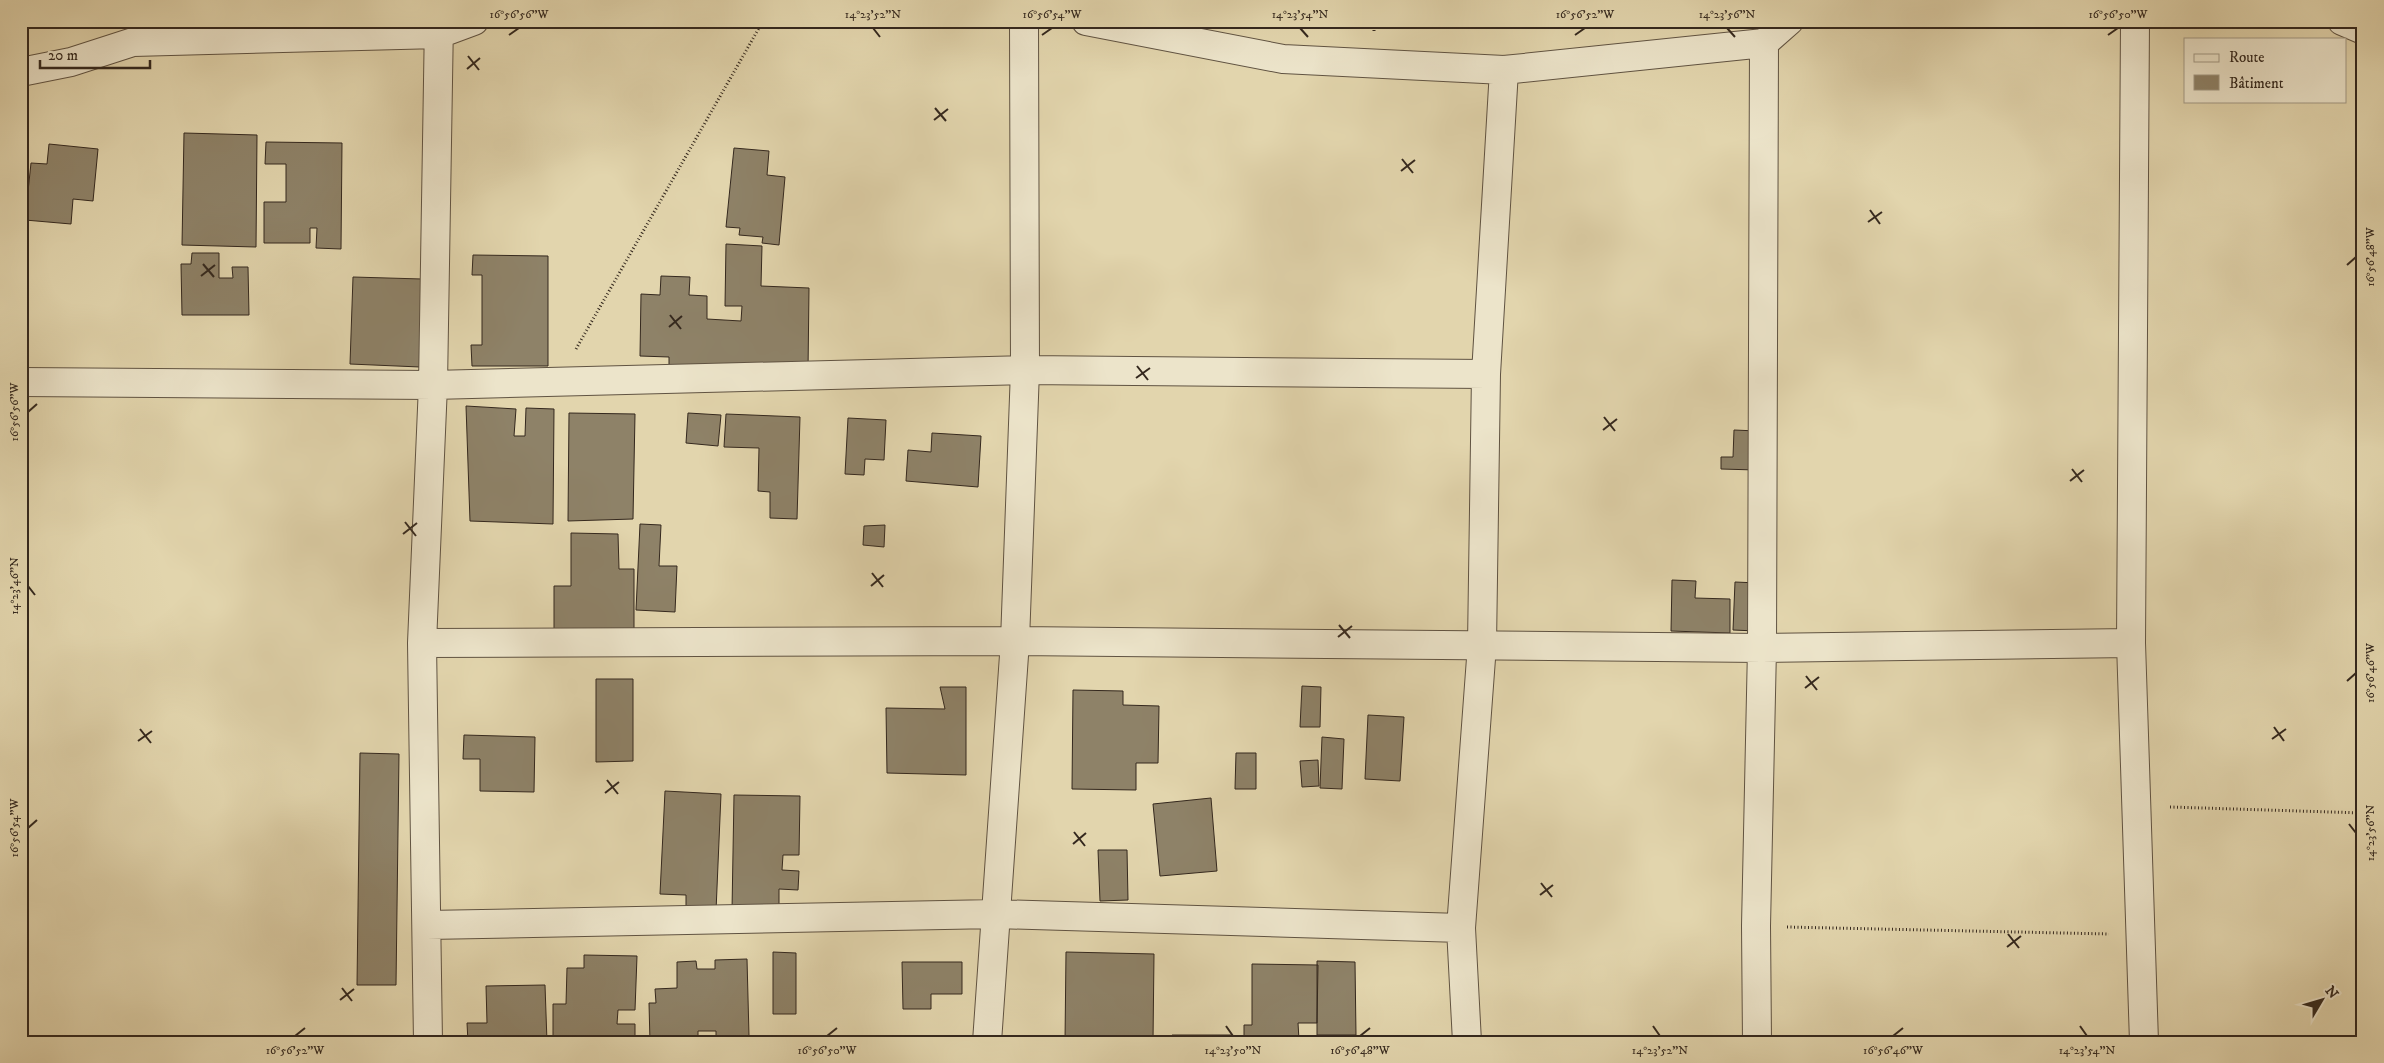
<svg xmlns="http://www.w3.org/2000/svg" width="2384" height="1063" font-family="'IM FELL DW Pica',serif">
  <rect width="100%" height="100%" fill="#e2d5ad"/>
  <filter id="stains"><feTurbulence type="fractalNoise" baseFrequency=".004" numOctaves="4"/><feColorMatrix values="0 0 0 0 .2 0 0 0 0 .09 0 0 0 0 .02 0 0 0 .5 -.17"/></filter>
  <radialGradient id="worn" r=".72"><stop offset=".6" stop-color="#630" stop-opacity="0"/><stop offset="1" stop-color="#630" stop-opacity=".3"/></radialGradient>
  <path fill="#8e8268" stroke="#34281e" d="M184 133 257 135 256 247 182 245Z
    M266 142 342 143 341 249 316 248 317 228H310V243H264V202H286V164H265Z
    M49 144 98 149 93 201 73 199 71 224 25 220 31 163 47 164Z
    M734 148 769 151 767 175 785 177 779 245 762 243 763 237 739 235 740 228 726 227Z
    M726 244 762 246 761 286 809 288 808 371 669 367V357L640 356 641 294 660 295 661 276 690 277 689 295 707 296V319L741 321 742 306H725Z
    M192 253H219V278H233L232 267H248L249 315H182L181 264H191Z
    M473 255 548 256V366H472L471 345H482V275H472Z
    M353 277 422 279 420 367 350 364Z
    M466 406 516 409 514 436H525L526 408 554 409 553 524 470 521Z
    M569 413 635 414 633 519 568 521Z
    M688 413 721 415 718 446 686 443Z
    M726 414 800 417 797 519 770 518V492L758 491 759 448 724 447Z
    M848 418 886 420 884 460 865 459 864 475 845 474Z
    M1734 430 1757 431 1756 470 1721 469V457H1733Z
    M932 433 981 436 978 487 906 481 908 450 931 452Z
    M640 524 661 525 659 566H677L675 612 636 610Z
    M885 525 884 547 863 545 864 526Z
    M571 533 618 534 619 569H634V636L554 635V586H571Z
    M1672 580 1696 581 1695 598 1730 599V633L1671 631Z
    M1735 582 1758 583 1756 631 1733 630Z
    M596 679H633V761L596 762Z
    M1302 686 1321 687 1320 727H1300Z
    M940 687H966V775L887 773 886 708 945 709Z
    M1073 690 1123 691V705L1159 706 1158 763H1136V790L1072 789Z
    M1368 715 1404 717 1400 781 1365 779Z
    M464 735 535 737 534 792 480 791V759H463Z
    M1322 737 1344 739 1342 789 1320 788Z
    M360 753 399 754 396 985H357Z
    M1236 753H1256V789H1235Z
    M1318 760 1319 786 1302 787 1300 761Z
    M665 791 721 794 716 911 686 910V895L660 894Z
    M734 795 800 796 799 855H783L782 870 799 871 798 890 779 889V910H732Z
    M1211 798 1217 871 1160 876 1153 804Z
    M1098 850H1127L1128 900 1100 901Z
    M773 952 796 953V1014H773Z
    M1066 952 1154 954 1153 1042H1065Z
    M584 955 637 956 635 1010H618L617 1024H635V1042H553V1004H566L567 968H584Z
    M747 959 749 1036 716 1037V1031H698V1042H650L649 1003H656L655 989 677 988V962L696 961 697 969H715V960Z
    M1317 961 1355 962 1356 1035H1317Z
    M902 962H962V994H931V1009H903Z
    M1252 964 1318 965 1317 1023H1298L1299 1040H1315V1042H1244V1025H1252Z
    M545 985 547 1042H468L467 1023H487L486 986Z
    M1172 1035H1231V1042H1172Z"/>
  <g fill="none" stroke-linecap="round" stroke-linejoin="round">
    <g stroke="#605342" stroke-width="30">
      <path id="street" d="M1086 21 1283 59 1504 70 1764 43 1789 21
        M2135 21 2131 643 2144 1042
        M2342 21 2363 30
        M21 72 71 62 133 42 439 34 474 21
        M21 382 433 385 1025 370 1486 374
        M422 643 1015 641 1762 648 2131 643
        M427 925 996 914 1461 928
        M428 1042 422 643 433 385 439 21
        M987 1042 1015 641 1025 370 1024 21
        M1467 1042 1461 928 1482 645 1486 374 1504 70
        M1757 1042 1756 926 1762 648 1764 43"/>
    </g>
    <path stroke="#34281e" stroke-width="3" stroke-dasharray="1 2.5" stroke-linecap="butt" d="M1374 31V21
      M576 349 763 21
      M2170 807 2363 813
      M1787 927 2109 934"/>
    <use href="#street" stroke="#ece4ca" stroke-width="28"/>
  </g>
  <path fill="none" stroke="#34281e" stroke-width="2" d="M873 28 880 37M1300 28 1308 37M1727 28 1735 37M509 35 519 28M1042 35 1052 28M1575 35 1585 28M2108 35 2118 28M468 56 479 70M467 69 480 58M935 108 946 121M934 120 948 109M1402 159 1413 173M1401 171 1415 160M1870 210 1880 224M1868 222 1882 212M203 264 214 277M2347 265 2356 257M201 276 215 265M670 315 681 329M669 327 682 316M1137 366 1148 380M1136 378 1150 368M28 412 37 404M1604 417 1615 431M1603 430 1617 419M2072 469 2082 482M2070 481 2084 470M405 522 416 536M403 534 417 523M872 573 883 587M28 586 35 595M871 586 884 575M1339 625 1350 638M1338 637 1352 626M1806 676 1817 690M2347 681 2356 673M1805 688 1819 677M2274 727 2284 741M140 729 151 743M2272 739 2286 729M138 741 152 731M607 780 618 794M605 793 619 782M2349 824 2356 833M28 828 37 820M1074 832 1085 846M1073 844 1086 833M1541 883 1552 897M1540 895 1553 885M2008 934 2019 948M2007 947 2021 936M342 988 352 1001M340 1000 354 989M1226 1026 1233 1036M1653 1026 1660 1036M2080 1026 2087 1036M295 1036 305 1028M827 1036 837 1028M1360 1036 1370 1028M1893 1036 1903 1028"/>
  <rect width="2384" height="1063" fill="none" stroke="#e2d5ad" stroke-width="55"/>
  <rect x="2184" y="38" width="162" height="65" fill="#ece4ca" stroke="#a29985"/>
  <rect x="2194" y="54" width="25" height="8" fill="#ece4ca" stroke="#a29985"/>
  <text x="2229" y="62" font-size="15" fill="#34281e">Route</text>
  <rect x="2194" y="75" width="25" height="15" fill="#8e8268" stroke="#a29985"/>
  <text x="2229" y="88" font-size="15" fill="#34281e">Bâtiment</text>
  <g transform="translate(2322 1000) rotate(52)" stroke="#ece4ca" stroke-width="4" paint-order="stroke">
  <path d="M0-4L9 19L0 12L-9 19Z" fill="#34281e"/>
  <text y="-8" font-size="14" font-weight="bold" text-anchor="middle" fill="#34281e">N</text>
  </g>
  <path d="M40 60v8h110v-8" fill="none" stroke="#34281e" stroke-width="2.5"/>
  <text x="48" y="60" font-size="15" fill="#34281e" stroke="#ece4ca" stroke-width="4" paint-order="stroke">20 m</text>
  <rect x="28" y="28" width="2328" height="1008" fill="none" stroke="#34281e" stroke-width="2"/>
  <g font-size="12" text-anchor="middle" fill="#34281e">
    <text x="519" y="18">16°56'56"W</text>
    <text x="873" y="18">14°23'52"N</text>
    <text x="1052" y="18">16°56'54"W</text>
    <text x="1300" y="18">14°23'54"N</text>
    <text x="1585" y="18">16°56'52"W</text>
    <text x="1727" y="18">14°23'56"N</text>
    <text x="2118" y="18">16°56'50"W</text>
    <text transform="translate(2370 257) rotate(-90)" y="4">16°56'48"W</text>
    <text transform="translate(14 412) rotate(-90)" y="4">16°56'56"W</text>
    <text transform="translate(14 586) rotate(-90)" y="4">14°23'46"N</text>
    <text transform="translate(2370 673) rotate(-90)" y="4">16°56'46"W</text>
    <text transform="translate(14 828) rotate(-90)" y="4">16°56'54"W</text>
    <text transform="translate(2370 833) rotate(-90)" y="4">14°23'56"N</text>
    <text x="295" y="1054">16°56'52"W</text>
    <text x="827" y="1054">16°56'50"W</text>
    <text x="1233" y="1054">14°23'50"N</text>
    <text x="1360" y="1054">16°56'48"W</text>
    <text x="1660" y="1054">14°23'52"N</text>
    <text x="1893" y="1054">16°56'46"W</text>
    <text x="2087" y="1054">14°23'54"N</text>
  </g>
  <rect width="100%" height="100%" filter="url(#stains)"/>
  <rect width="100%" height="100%" fill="url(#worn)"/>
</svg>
